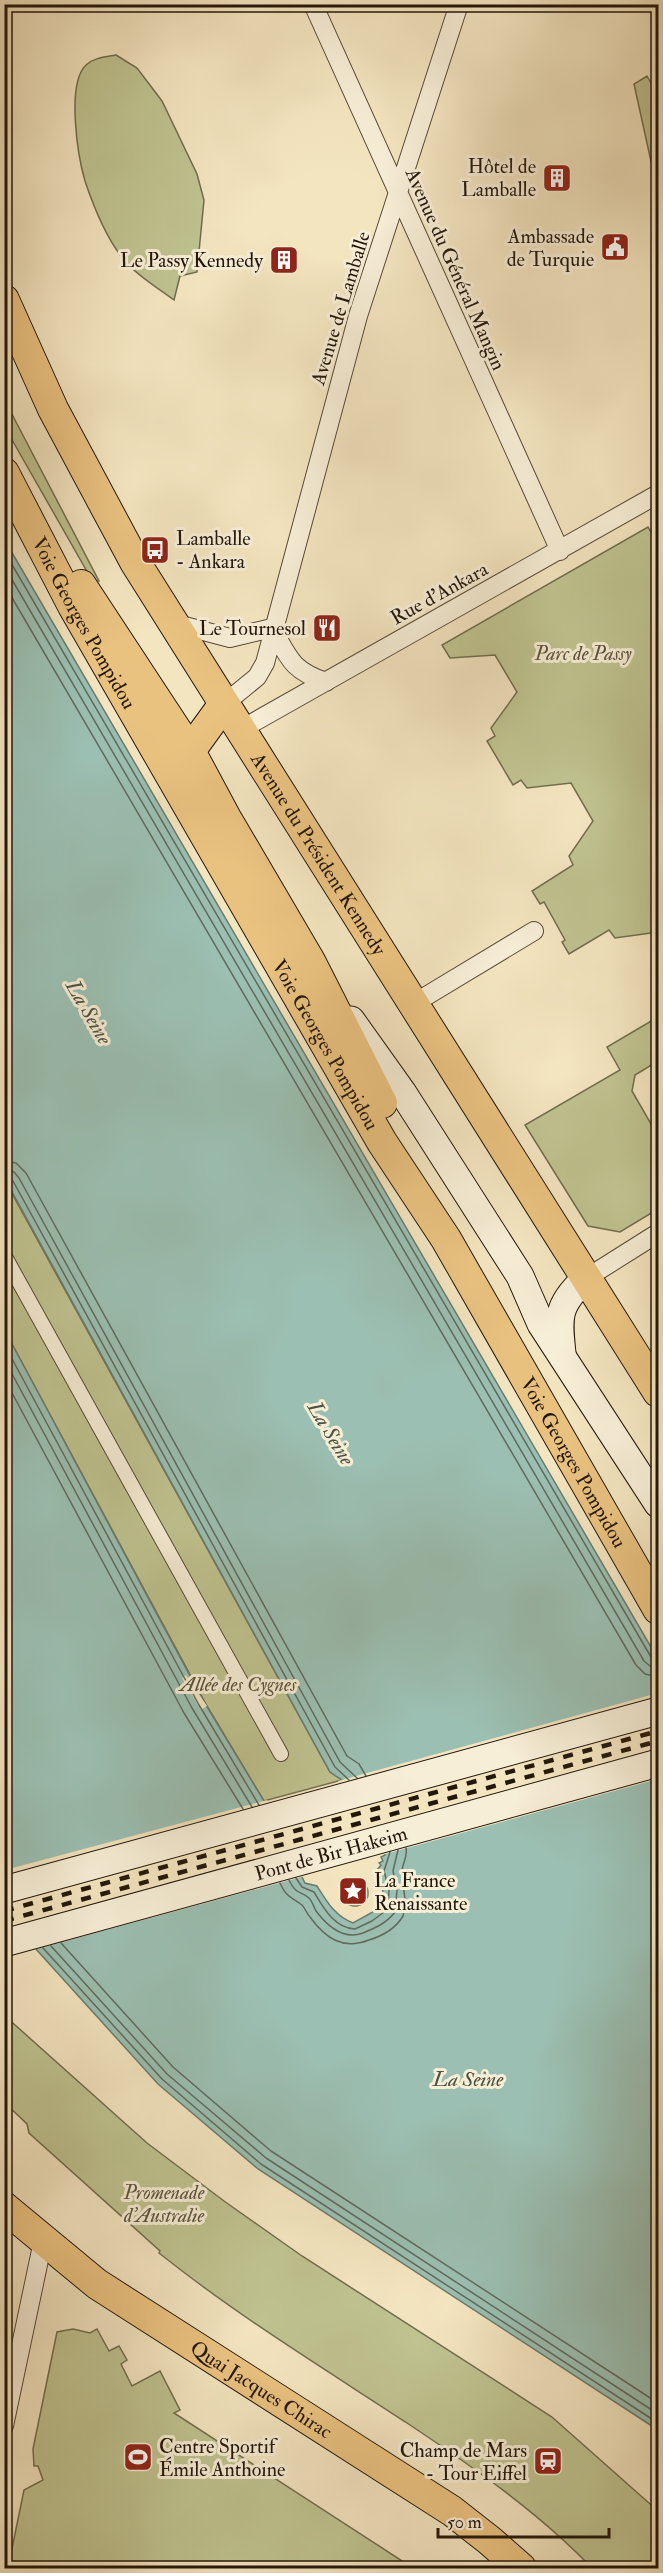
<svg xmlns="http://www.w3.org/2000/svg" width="663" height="2573" font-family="'IM FELL Double Pica',serif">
  <rect width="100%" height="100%" fill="#f3e5c0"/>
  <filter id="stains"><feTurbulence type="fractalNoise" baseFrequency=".00333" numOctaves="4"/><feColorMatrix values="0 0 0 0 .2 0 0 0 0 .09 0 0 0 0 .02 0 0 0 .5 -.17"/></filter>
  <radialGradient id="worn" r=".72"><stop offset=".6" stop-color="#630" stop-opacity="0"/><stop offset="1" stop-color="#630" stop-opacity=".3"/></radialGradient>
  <path fill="#bfc390" stroke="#716d4e" stroke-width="1.5" d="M116 55 137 68 162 101 197 174 204 200 197 272 180 276 174 300C158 288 136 275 124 260 106 238 94 208 85 181 78 157 66 84 86 65 95 57 106 57 116 55Z
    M647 76 658 96V172L654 175 634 84Z
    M4 399 99 581 93 582 11 438 5 424Z
    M648 527 658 545V932L615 938 609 930 569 954 562 942 565 940 544 902 540 904 532 891 573 865 569 856 593 821 571 783 527 788 521 780 513 785 487 741 495 736 491 728 517 692 495 655 450 658 442 645Z
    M658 1017V1061L635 1075 632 1091 658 1136V1209L620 1232 588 1226 525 1125 620 1070 607 1047Z
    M4 1179 330 1772 342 1780 264 1801 207 1706 5 1331Z
    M342 1893a13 13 0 1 1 26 0a13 13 0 1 1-26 0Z
    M5 2016 147 2143 224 2201 302 2256 552 2417 658 2511V2568H592C537 2511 473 2467 407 2423 323 2368 238 2316 159 2253L160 2251 29 2133 27 2124 5 2103Z
    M73 2329 90 2333 97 2329 109 2351 119 2346 127 2360 121 2364 132 2386 160 2371 180 2410 174 2413 413 2568H8L24 2490 43 2480 38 2466H34L33 2449 57 2332Z"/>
  <path fill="#9bbfb2" stroke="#6b7c6f" stroke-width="1.5" d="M4 539 658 1659V2430L258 2169 158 2084 35 1948 5 1900V1331L204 1702 264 1801 305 1883 317 1886C327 1902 335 1916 353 1923L382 1907 383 1887 377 1870 381 1865 379 1863 383 1861 381 1857 385 1855 342 1780 330 1772 5 1179Z"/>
  <path fill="#f3e5c0" d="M186 1675 207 1706 201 1710 182 1678Z
    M658 1693V1779L378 1856 381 1853 338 1781Z
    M267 1800 305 1876 33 1950 4 1906 5 1870Z"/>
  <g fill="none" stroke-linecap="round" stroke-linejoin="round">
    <path stroke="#5f6b5e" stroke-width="1.5" d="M4 551 651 1657 658 1661
      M4 566 644 1661 650 1666 658 1668
      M4 584 636 1665 645 1674 658 1677
      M4 1161 16 1163 26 1173 347 1756 359 1764 366 1776
      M4 1170 14 1172 19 1178 340 1762 357 1778
      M4 1178 13 1181 335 1767 349 1780
      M4 1344 199 1705 259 1805
      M4 1359 192 1708 252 1807
      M4 1378 184 1713 243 1809
      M296 1878 302 1887 314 1892C323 1907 334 1928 355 1929L372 1921 388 1909 389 1890 384 1871 390 1852
      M289 1880C297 1896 300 1890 309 1898 312 1901 314 1907 316 1911 328 1927 344 1940 363 1933 375 1928 387 1923 395 1912L397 1890 393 1871 398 1850
      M280 1883C287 1898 290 1896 302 1905 305 1908 307 1914 310 1917 326 1939 343 1950 369 1940 382 1936 396 1928 403 1916 408 1900 402 1888 402 1872 402 1863 408 1857 406 1848
      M61 1943 173 2067 271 2151 658 2403
      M51 1946 167 2074 266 2158 658 2414
      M43 1948 162 2079 261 2164 658 2423"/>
    <g stroke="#574a38" stroke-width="16">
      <path id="pedestrian" d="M4 1255 281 1754"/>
    </g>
    <g stroke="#574a38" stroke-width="20">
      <path id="minor" d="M313 4 560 551
        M173 623 230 638 272 628C289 658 291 670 326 682
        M224 704 257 677 265 663 358 316 459 4
        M240 730 658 494
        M413 1004 534 931
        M585 1279 658 1233
        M4 2426 43 2241"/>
    </g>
    <g stroke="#23170b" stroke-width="29">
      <g id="secondary">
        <path d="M351 1020 403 1093 520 1276 541 1324 658 1504"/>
        <path d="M562 1353C558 1317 557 1305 585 1279"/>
        <path d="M4 1890 658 1711"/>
        <path id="s1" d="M4 1943 658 1763"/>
      </g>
    </g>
    <g stroke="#23170b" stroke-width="32">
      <g id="primary">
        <path id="s2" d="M4 300 53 409 135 562 658 1392"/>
        <path id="s3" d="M4 473 73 606 382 1142 446 1239 658 1609"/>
        <path d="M81 585 190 751 226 818 310 961 382 1103"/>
        <path d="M190 751 224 704"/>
        <path id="s4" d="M4 2207 97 2284 452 2511 489 2540 521 2568"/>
      </g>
    </g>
    <use href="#pedestrian" stroke="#f7eed6" stroke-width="14"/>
    <use href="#minor" stroke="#f7eed6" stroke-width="18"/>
    <use href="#secondary" stroke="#f7eed6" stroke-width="27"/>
    <use href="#primary" stroke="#eac280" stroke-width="30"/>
    <path stroke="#23170b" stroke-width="4.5" stroke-dasharray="10 10" stroke-linecap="butt" d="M4 1911 658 1731
      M4 1921 658 1741"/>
  </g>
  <defs>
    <g id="building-square" transform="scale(1.5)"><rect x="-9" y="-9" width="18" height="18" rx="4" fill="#8f2418" stroke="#f7eed6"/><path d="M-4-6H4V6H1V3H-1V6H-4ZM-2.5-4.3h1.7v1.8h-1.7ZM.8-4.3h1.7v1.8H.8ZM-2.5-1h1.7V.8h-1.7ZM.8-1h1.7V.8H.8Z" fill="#fff"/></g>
    <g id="civic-square" transform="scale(1.5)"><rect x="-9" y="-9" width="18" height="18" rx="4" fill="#8f2418" stroke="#f7eed6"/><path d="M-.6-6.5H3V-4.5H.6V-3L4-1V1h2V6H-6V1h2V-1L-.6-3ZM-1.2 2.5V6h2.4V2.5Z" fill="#fff"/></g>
    <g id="bus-square" transform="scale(1.5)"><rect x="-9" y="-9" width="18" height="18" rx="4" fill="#8f2418" stroke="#f7eed6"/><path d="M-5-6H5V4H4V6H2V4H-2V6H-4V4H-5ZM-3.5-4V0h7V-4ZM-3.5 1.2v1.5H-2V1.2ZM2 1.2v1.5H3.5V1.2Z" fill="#fff"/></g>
    <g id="restaurant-square" transform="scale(1.5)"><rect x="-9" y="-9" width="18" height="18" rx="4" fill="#8f2418" stroke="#f7eed6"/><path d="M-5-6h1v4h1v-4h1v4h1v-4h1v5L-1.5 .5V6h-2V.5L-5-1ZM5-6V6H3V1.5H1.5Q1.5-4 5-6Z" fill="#fff"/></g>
    <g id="sight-square" transform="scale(1.5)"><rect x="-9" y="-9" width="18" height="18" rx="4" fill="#8f2418" stroke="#f7eed6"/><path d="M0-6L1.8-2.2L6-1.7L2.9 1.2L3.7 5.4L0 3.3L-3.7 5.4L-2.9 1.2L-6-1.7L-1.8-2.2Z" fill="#fff"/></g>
    <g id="stadium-square" transform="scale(1.5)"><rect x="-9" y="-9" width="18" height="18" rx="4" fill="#8f2418" stroke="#f7eed6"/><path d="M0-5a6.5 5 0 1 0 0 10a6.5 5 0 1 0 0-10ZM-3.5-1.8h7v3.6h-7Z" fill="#fff"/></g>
    <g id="station-square" transform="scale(1.5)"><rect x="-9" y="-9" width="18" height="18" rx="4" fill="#8f2418" stroke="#f7eed6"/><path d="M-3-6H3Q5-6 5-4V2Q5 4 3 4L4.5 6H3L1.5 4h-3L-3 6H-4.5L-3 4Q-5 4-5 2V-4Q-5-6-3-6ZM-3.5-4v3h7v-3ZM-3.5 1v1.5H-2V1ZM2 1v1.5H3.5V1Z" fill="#fff"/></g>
  </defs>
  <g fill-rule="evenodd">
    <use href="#building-square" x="557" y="178"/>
    <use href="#civic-square" x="615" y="247"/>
    <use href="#building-square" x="284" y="260"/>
    <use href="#bus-square" x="155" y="550"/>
    <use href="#restaurant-square" x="327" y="628"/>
    <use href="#sight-square" x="353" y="1891"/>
    <use href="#stadium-square" x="138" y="2457"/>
    <use href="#station-square" x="548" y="2461"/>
  </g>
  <g text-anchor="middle" stroke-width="6" stroke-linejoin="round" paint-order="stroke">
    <g font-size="20" fill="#23170b" stroke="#f7eed6" text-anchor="end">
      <text x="536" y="173">Hôtel de<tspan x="536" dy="23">Lamballe</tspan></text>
      <text x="594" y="243">Ambassade<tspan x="594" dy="23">de Turquie</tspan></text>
      <text x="263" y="267">Le Passy Kennedy</text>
      <text x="176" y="545" text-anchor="start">Lamballe<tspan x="176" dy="23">- Ankara</tspan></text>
      <text x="306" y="635">Le Tournesol</text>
      <text x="374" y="1887" text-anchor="start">La France<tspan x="374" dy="23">Renaissante</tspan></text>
      <text x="159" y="2453" text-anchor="start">Centre Sportif<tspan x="159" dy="23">Émile Anthoine</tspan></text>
      <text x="527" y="2457">Champ de Mars<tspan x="527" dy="23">- Tour Eiffel</tspan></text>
    </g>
    <g font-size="20" fill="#23170b" stroke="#f7eed6">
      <text transform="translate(456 269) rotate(66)" y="7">Avenue du Général Mangin</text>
      <text transform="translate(340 308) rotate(-73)" y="7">Avenue de Lamballe</text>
      <text transform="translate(439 593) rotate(-29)" y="7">Rue d'Ankara</text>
      <text dy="7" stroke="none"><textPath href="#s3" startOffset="170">Voie Georges Pompidou</textPath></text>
      <text dy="7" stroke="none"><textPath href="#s2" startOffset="638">Avenue du Président Kennedy</textPath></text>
      <text dy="7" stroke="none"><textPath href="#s3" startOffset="656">Voie Georges Pompidou</textPath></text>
      <text dy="7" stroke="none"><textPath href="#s3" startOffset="1142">Voie Georges Pompidou</textPath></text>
      <text dy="7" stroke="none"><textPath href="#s1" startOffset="339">Pont de Bir Hakeim</textPath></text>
      <text dy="7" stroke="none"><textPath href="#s4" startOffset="316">Quai Jacques Chirac</textPath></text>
    </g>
    <g font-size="20" font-style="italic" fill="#5a533a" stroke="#f7eed6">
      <text x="583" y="660">Parc de Passy</text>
      <text x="238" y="1691">Allée des Cygnes</text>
      <text x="164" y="2199">Promenade<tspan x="164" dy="23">d'Australie</tspan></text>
    </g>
    <g font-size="21" font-style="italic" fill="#4d5245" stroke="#f7eed6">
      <text transform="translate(89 1012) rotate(60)" y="7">La Seine</text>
      <text transform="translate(331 1433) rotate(59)" y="7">La Seine</text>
      <text x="468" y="2086">La Seine</text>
    </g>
  </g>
  <rect width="663" height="2573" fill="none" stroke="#f3e5c0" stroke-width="24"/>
  <rect x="6" y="6" width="651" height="2561" fill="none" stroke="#23170b" stroke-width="3"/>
  <rect x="12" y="12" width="639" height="2549" fill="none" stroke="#23170b" stroke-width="1.5"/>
  <path d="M438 2528v9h171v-9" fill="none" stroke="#23170b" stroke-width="3"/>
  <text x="447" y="2528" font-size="18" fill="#23170b" stroke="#f7eed6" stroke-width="4.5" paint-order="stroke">50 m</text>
  <rect width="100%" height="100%" filter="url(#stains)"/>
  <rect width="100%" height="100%" fill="url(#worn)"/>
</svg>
